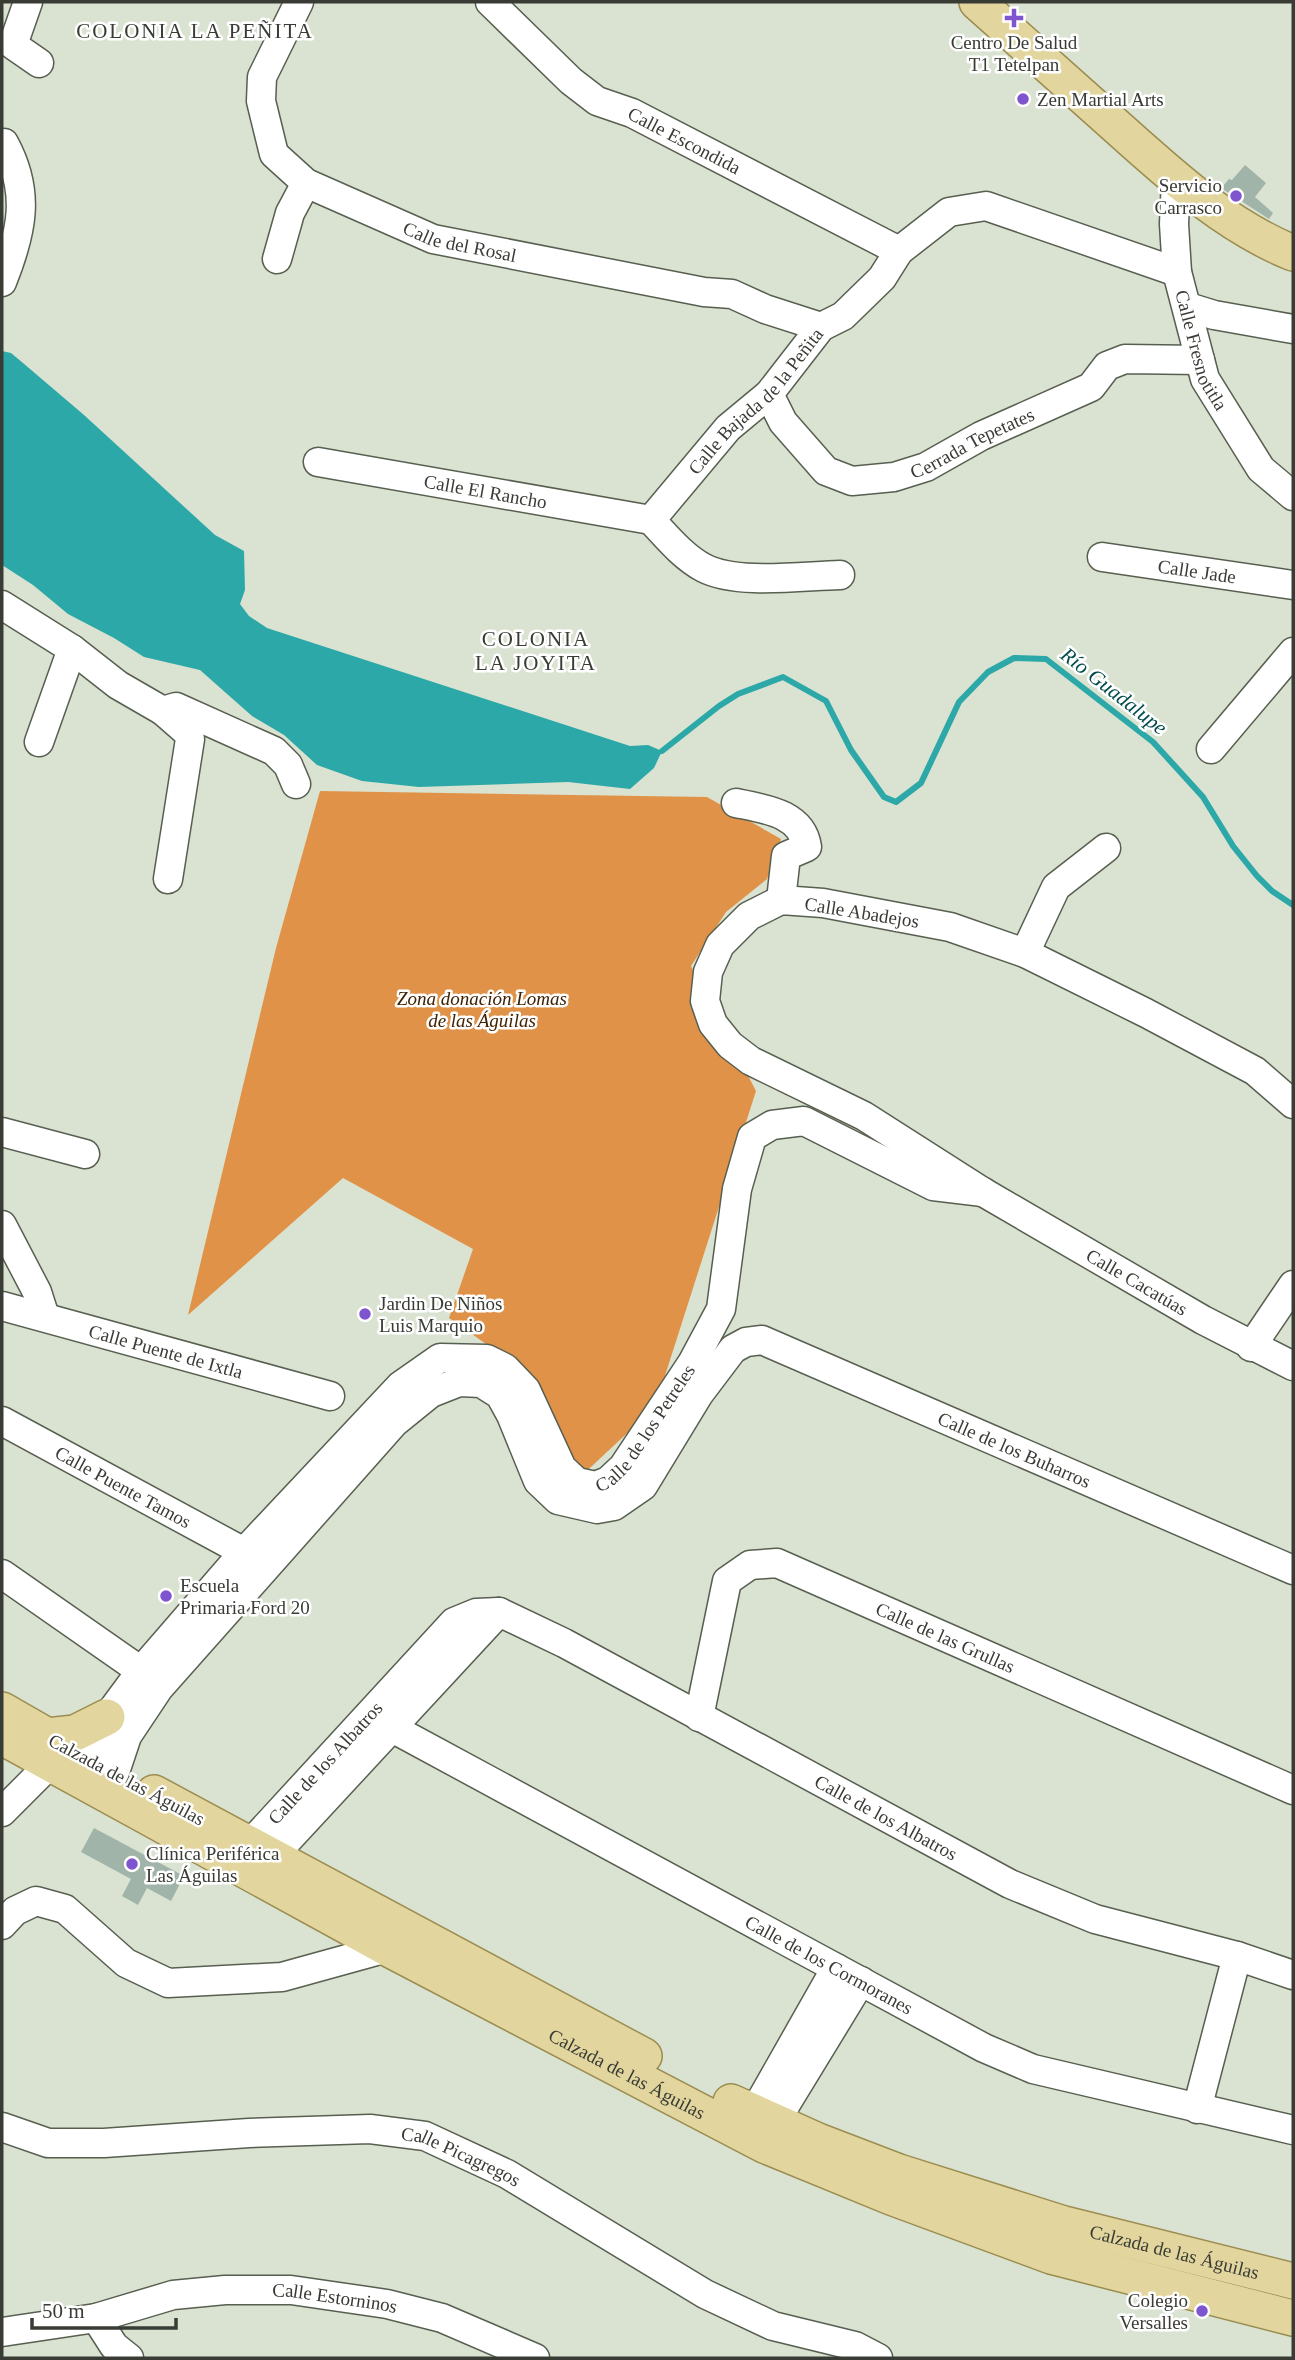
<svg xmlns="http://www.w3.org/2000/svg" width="1295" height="2360" font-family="Georgia,serif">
  <rect width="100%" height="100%" fill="#dae3d1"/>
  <path fill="#e09348" d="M320 791 707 797 781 839 767 879 726 912 691 966 756 1091 655 1407 576 1481 496 1351 449 1318 473 1249 343 1178 188 1315 276 948Z"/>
  <path fill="#2ca8a8" d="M2 351 11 353 23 363 84 415 215 535 244 551 245 590 240 604 249 616 267 628 630 746 648 745 662 751 654 768 630 789 568 782 419 787 362 781 317 765 284 735 252 716 200 670 144 657 114 638 68 614 33 585 2 565Z"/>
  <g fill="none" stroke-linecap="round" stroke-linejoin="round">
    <path stroke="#2ca8a8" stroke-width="6" d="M662 751 719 706 738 694 783 677 826 701 851 750 884 797 896 802 921 783 959 702 988 672 1014 658 1046 659 1153 742 1203 797 1233 846 1257 876 1272 891 1293 905"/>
  </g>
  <path fill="#a1b4aa" d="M1245 165 1266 183 1255 197 1273 213 1269 219 1221 188 1229 179 1232 180Z
    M94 1828 184 1876 171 1901 147 1888 138 1905 122 1896 131 1879 81 1852Z"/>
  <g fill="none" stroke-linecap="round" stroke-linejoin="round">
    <g stroke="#575f50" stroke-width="31">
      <g id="minor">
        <path d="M28 2 13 45 39 63"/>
        <path id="s1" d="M299 2 262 77 261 101 274 154 306 183 433 239 704 292 732 294 765 309 821 327"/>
        <path id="s2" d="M490 2 571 81 597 101 632 113 899 251"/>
        <path id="s3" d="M1176 179 1174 224 1177 272 1205 379 1261 469 1293 496"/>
        <path d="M277 259 290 213 306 183"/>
        <path d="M2 282C22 232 31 192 4 143"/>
        <path d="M1188 307 1214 315 1293 329"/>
        <path id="s4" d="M769 394 783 422 826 471 852 481 894 477 926 467 981 436 1091 387 1107 366 1125 359 1200 360"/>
        <path id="s5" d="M318 462 651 520"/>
        <path id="s6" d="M1102 557 1293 585"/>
        <path id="s7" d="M840 575C801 576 737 585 704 568 683 557 666 536 651 520L728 428 769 394 821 327 843 316 882 278 899 251 949 212 986 206 1177 272"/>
        <path d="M2 605 72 649 118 685 163 711 176 707 274 751 288 765 296 784"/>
        <path d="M163 711 187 732 190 739 168 879"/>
        <path d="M39 742 72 649"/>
        <path d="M1211 749 1293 652"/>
        <path d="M736 803C765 809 802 813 807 847L786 856 781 900"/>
        <path d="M1025 953 1056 887 1106 848"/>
        <path id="s8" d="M1293 1104 1255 1071 1146 1013 1025 953 950 927 823 903 781 900 749 916 720 945 708 972 705 1001 713 1024 730 1045 751 1061 864 1116 983 1192 1203 1320 1293 1366"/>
        <path d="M2 1132 85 1154"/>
        <path d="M2 1225 37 1292 45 1317"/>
        <path id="s9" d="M2 1306 330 1396"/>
        <path d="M1251 1347 1293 1285"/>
        <path id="s10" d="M2 1421 244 1552"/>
        <path d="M2 1574 141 1671 153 1683"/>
        <path id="s11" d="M699 1717 727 1581 750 1565 777 1563 1293 1790"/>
        <path id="s12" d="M392 1728 984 2048 1033 2069 1293 2130"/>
        <path id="s13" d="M78 1779 91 1760 107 1717 141 1671 244 1552 400 1386 440 1358 487 1359 505 1368 526 1390 562 1468 577 1482 595 1486 608 1481 623 1467 692 1363 721 1309 737 1189 752 1137 772 1125 804 1121 933 1186 983 1192"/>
        <path id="s14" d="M104 1794 115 1772 127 1736 159 1688 394 1423 431 1393 459 1382 481 1383 500 1395 511 1415 538 1481 558 1500 597 1509 614 1506 643 1486 699 1394 733 1349 746 1342 762 1340 1293 1570"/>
        <path d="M2 1812 50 1764"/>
        <path id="s15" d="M249 1845 454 1622 476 1613 499 1612 564 1643 1010 1884 1095 1919 1237 1956 1293 1975"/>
        <path d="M272 1857 499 1612"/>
        <path d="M2 1925 15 1911 36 1901 65 1909 126 1963 168 1983 282 1977 387 1948 395 1936"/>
        <path d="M1197 2109 1237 1956"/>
        <path id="s16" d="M2 2127 48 2143H104L249 2133 370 2129 425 2136 507 2174 705 2294 773 2326 855 2346 878 2358"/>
        <path d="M744 2130 836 1968"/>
        <path d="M767 2139 775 2122 861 1981"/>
        <path d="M96 2318 114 2346 129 2358"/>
        <path id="s17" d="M2 2332 96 2318 173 2295 225 2290H291L387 2304 442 2318 535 2358"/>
      </g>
    </g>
    <g stroke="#9b8d50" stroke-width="38">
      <g id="major">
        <path d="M977 2C1023 43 1070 85 1116 126 1171 175 1224 225 1293 253"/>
        <path d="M2 1710 49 1737"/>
        <path d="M47 1736 75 1733 107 1717"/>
        <path id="s18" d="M2 1737 387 1948 764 2145 891 2197 1051 2256 1293 2318"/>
        <path d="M154 1793 644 2056"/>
        <path id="s19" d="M731 2102 818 2141 899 2172 1064 2224 1293 2281"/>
      </g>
    </g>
    <use href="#minor" stroke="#fff" stroke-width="28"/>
    <use href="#major" stroke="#e3d59e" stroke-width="35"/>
  </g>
  <g fill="#7e55cf" stroke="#fff" stroke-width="2.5">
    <path d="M1010.5 7.5h7v7h7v7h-7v7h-7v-7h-7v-7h7z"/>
    <circle cx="1023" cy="99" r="7"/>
    <circle cx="1236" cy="196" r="7"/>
    <circle cx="365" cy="1314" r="7"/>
    <circle cx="166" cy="1596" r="7"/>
    <circle cx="132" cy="1864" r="7"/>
    <circle cx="1202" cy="2311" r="7"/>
  </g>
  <g text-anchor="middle" stroke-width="5" stroke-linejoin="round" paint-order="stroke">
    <g font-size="19" fill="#393c35" stroke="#fff" text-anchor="start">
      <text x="1014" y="49" text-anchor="middle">Centro De Salud<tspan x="1014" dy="22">T1 Tetelpan</tspan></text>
      <text x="1037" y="106">Zen Martial Arts</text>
      <text x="1222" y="192" text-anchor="end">Servicio<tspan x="1222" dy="22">Carrasco</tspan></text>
      <text x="379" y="1310">Jardin De Niños<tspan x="379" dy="22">Luis Marquio</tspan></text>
      <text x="180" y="1592">Escuela<tspan x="180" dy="22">Primaria Ford 20</tspan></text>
      <text x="146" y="1860">Clínica Periférica<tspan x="146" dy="22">Las Águilas</tspan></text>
      <text x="1188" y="2307" text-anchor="end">Colegio<tspan x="1188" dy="22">Versalles</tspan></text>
    </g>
    <g font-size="19" fill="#393c35" stroke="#fff">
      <text dy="7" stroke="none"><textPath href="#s2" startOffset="242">Calle Escondida</textPath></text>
      <text dy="7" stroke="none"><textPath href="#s1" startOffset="371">Calle del Rosal</textPath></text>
      <text dy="7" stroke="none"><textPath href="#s3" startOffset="175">Calle Fresnotitla</textPath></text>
      <text dy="7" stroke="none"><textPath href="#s7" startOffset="368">Calle Bajada de la Peñita</textPath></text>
      <text dy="7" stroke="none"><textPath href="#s4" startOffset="252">Cerrada Tepetates</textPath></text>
      <text dy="7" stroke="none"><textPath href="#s5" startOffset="170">Calle El Rancho</textPath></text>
      <text dy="7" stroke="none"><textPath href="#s6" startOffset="96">Calle Jade</textPath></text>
      <text transform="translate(862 912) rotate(9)" y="7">Calle Abadejos</text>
      <text dy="7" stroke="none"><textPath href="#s8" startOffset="1218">Calle Cacatúas</textPath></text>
      <text dy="7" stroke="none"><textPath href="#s9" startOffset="170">Calle Puente de Ixtla</textPath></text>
      <text dy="7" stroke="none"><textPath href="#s13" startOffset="861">Calle de los Petreles</textPath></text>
      <text dy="7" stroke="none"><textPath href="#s14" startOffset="1281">Calle de los Buharros</textPath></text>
      <text dy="7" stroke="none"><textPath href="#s10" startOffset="138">Calle Puente Tamos</textPath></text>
      <text dy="7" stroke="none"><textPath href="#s11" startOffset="378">Calle de las Grullas</textPath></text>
      <text dy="7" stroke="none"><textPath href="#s15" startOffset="112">Calle de los Albatros</textPath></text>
      <text transform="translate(127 1779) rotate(28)" y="7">Calzada de las Águilas</text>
      <text dy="7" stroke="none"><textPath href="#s15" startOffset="788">Calle de los Albatros</textPath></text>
      <text dy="7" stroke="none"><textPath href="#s12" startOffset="497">Calle de los Cormoranes</textPath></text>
      <text dy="7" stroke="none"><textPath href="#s18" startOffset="710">Calzada de las Águilas</textPath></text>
      <text dy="7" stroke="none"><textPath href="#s16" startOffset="467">Calle Picagregos</textPath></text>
      <text dy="7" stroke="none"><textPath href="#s19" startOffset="469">Calzada de las Águilas</textPath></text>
      <text dy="7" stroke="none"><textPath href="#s17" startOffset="338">Calle Estorninos</textPath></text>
    </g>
    <g font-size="19" font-style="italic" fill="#402202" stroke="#fff">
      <text x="482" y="1005">Zona donación Lomas<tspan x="482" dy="22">de las Águilas</tspan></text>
    </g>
    <g font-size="21" letter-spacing="2" fill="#393c35" stroke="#fff">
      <text x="195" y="38">COLONIA LA PEÑITA</text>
      <text x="536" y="646">COLONIA<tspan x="536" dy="24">LA JOYITA</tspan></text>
    </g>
    <g font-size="21" font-style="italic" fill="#034c4d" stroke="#fff">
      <text transform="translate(1114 691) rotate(38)" y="7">Río Guadalupe</text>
    </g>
  </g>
  <rect width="1295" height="2360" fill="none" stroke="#393c35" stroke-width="7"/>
  <path d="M32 2318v10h144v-10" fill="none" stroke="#393c35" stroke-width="3.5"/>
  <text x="42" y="2318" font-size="21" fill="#393c35" stroke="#ffffff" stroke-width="5" paint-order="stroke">50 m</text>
</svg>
